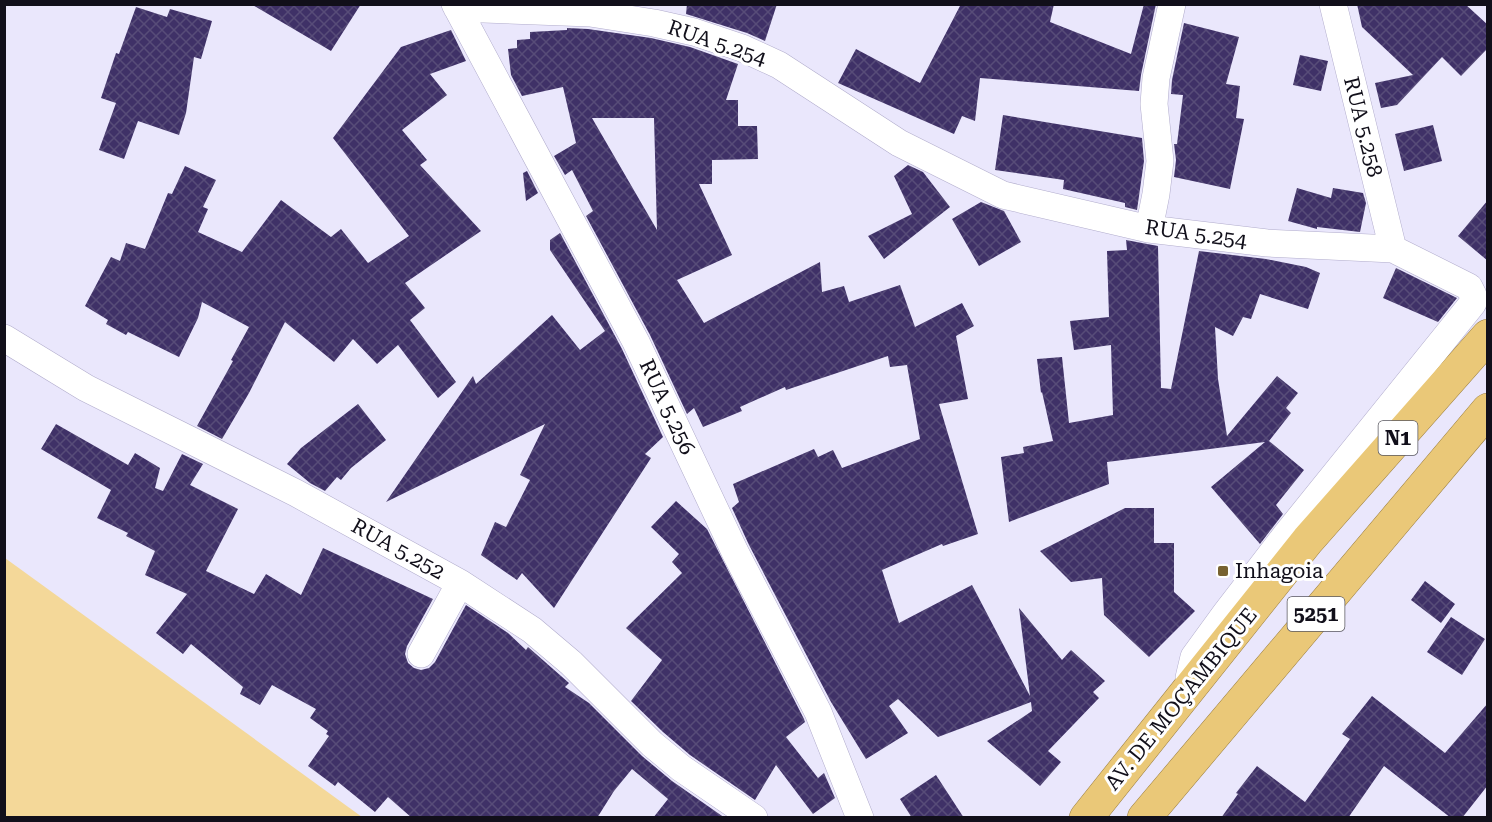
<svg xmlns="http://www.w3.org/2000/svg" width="1492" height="822" font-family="'Roboto Serif',serif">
  <defs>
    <pattern id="building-cross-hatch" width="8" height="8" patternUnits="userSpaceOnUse" patternTransform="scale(1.5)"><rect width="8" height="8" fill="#3f3167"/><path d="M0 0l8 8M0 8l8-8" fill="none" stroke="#574c78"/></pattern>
  </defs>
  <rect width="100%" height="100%" fill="#eae7fc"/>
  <path fill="#f4d899" d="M4 558H5L362 817H5Z"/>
  <path fill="url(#building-cross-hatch)" fill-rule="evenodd" d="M251 4H361L331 51Z
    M687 4H777L765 41 747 33 686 14Z
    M961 4H1054L1050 22 1131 54 1144 4H1156L1141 75 1139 91 980 78 975 121 962 116 954 134 838 83 856 49 920 83Z
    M1357 4H1465L1488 25V48L1461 76 1442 57 1397 105 1381 108 1375 83 1413 75 1362 27Z
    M136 7 167 17 170 9 212 21 201 59 194 57 186 113 179 135 138 121 124 159 99 150 116 103 101 98 116 53 119 54Z
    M1184 23 1239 37 1226 84 1240 86 1236 118 1244 119 1230 189 1174 177 1176 160 1174 144H1177L1183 95 1171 94 1172 80Z
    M567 28 588 29 651 38 690 47 738 64 726 100H738V126H757L758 159 712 160V184H699L732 255 677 280 704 323 820 262 822 292 844 286 849 302 900 285 915 327 962 303 974 326 956 336 968 399 939 404 978 534 943 546 942 544 882 570 899 623 972 585 1030 696 1019 608 1062 660 1071 650 1105 681 1093 692 1099 698 1048 751 1061 762 1040 786 987 741 1032 711 1031 702 938 737 898 699 889 706 908 733 866 759 831 702 749 545 732 508 739 502 733 484 814 449 818 457 833 450 842 468 920 439 907 365 890 367 888 356 786 390 785 387 740 407 742 411 703 427 694 408 687 414 650 335 586 216 593 211 572 170 565 175 554 156 576 143 563 87 522 96 511 75 508 49 517 48V40L530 39V32L567 30ZM592 118H654L657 230Z
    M451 30 466 61 430 74 447 95 402 130 427 160 420 165 481 231 405 283 425 308 410 320 456 382 438 398 398 345 377 364 353 339 334 362 285 322 249 393 222 439 197 426 233 361 231 360 249 327 202 302 198 318 179 357 128 332 126 335 106 324 108 320 85 306 111 257 120 261 126 243 145 249 168 193 172 194 185 166 216 180 203 207 208 209 198 232 242 252 281 200 331 237 341 229 368 263 409 236 333 138 401 47Z
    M1300 55 1328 61 1321 91 1293 85Z
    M1003 115 1142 138 1144 161 1137 210 1125 207V203L1063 189 1064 180 995 170Z
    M1433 125 1442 161 1404 171 1395 134Z
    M908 165 923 172 950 207 884 259 868 236 912 214 894 176Z
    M527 171 538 193 526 201 523 173Z
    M1297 188 1331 198 1333 188 1363 193 1366 203 1360 232 1317 227V229L1288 221Z
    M1488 200V261L1458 236Z
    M981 202 1004 211 1021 242 979 266 952 219Z
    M560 233 622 349 663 437 645 454 651 458 554 608 522 573 517 580 481 555 495 522 506 527 530 480 520 475 545 424 386 502 473 376 476 384 552 315 580 350 605 331 550 250V240Z
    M1126 240 1158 246 1161 388 1171 389 1199 251 1266 259 1306 267 1320 273 1308 309 1260 294 1251 319 1243 317 1233 336 1215 327 1218 379 1227 436 1277 376 1298 393 1286 408 1291 413 1269 441 1304 470 1276 505 1283 514 1260 544 1211 487 1265 442 1107 462 1109 484 1009 522 1001 457 1024 453 1023 447 1053 441 1042 392 1041 393 1037 359 1062 357 1069 423 1113 415 1111 345 1074 350 1070 321 1109 317 1107 251 1127 250Z
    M1396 268 1457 298 1438 322 1383 298Z
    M358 404 386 440 351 468 341 480 337 477 325 491 310 483 287 464 301 448Z
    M56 424 128 465 135 453 160 468 155 488 163 491 182 454 203 464 190 485 238 509 206 571 254 594 266 574 301 595 323 548 433 599 407 646 405 654 408 663 414 668 421 670 429 668 435 662 466 605 508 633 526 650 528 647 569 683 565 687 589 703 642 756 672 781 725 818H653L668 799 632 769 614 791 597 818H412L388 797 375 812 338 782 335 786 308 766 329 736 326 734 328 731 310 718 316 709 272 685 260 705 240 694 243 687 191 644 183 654 156 633 187 594 145 575 155 551 126 536 128 533 97 518 111 490 41 449Z
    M676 501 707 529 804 719 805 722 786 737 818 778 824 773 835 798 813 814 776 765 755 800 690 755 663 732 631 701 662 660 626 628 682 573 672 562 679 554 651 527Z
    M1125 508H1154V543H1174V592L1195 611 1149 657 1104 615 1102 578 1071 582 1040 551Z
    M1425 581 1455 604 1441 623 1411 600Z
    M1451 617 1485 639 1462 675 1427 652Z
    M1372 696 1445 753 1488 703V785L1462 818H1451L1384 766 1348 818H1221L1238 794 1236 793 1257 766 1305 802 1350 739 1342 734Z
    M936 775 964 818H912L900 799Z"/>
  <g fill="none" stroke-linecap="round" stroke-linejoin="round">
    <g stroke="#b1accc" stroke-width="28">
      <path id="minor" d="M455 4 636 342 735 552 818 712 860 818
        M1333 4 1393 249
        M457 8 590 13 654 23 694 32 742 48 779 65 899 143 1003 195 1149 229 1267 243 1393 249 1469 287 1473 295V303L1286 535 1226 613 1194 657 1189 678
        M1149 229 1156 194 1160 161 1154 104 1156 78 1172 4
        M4 338 86 388 296 493 460 583 532 630 571 663 652 744 681 768 754 818
        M421 654 460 583"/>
    </g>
    <g stroke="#9b7f41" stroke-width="34">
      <path id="trunk" d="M1086 818 1308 540 1488 336
        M1144 818 1488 410"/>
    </g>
    <use href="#minor" stroke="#fff" stroke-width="27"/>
    <use href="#trunk" stroke="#eac878" stroke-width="33"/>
  </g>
  <rect fill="#776231" stroke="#fff" stroke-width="2" x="1217" y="565" width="12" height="12" rx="3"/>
  <g text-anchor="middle" stroke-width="6" stroke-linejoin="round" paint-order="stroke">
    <g fill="#fff" stroke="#58575f" stroke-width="1.5">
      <rect x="1378.5" y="421" width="39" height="34" rx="4.5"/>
      <rect x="1287.5" y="597" width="57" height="34" rx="4.5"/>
    </g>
    <g font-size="20" font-weight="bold" fill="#110f1a">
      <text x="1398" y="445">N1</text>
      <text x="1316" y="621">5251</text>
    </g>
    <g font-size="21" fill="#110f1a" stroke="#fff">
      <text transform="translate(717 43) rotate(19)" y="7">RUA 5.254</text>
      <text transform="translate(1363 127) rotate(76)" y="7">RUA 5.258</text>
      <text transform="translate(1196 234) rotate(8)" y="7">RUA 5.254</text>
      <text transform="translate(667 407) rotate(65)" y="7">RUA 5.256</text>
      <text transform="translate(398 549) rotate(29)" y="7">RUA 5.252</text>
      <text transform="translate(1181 699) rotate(-51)" y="7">AV. DE MOÇAMBIQUE</text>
    </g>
    <g font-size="21" fill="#110f1a" stroke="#fff" text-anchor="start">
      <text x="1235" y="578">Inhagoia</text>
    </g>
  </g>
  <rect width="1492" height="822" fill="none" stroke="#110f1a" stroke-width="12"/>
</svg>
